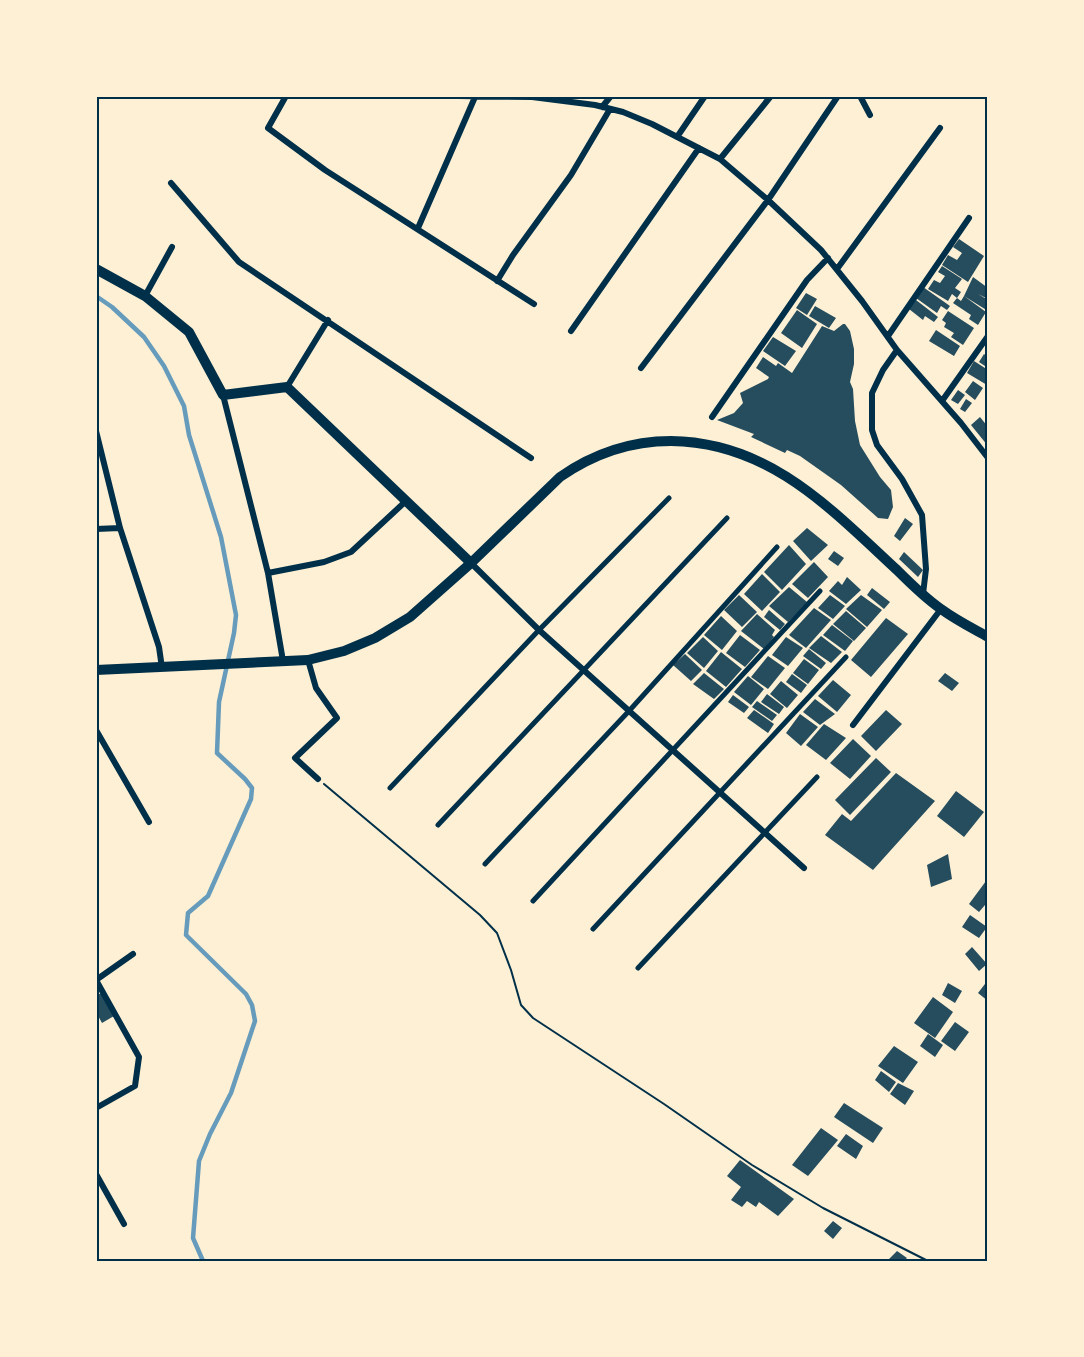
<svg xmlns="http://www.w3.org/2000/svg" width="1084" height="1357" font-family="Literata,serif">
  <rect width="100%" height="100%" fill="#fdf0d5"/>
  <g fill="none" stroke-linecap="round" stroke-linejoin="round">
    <path stroke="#669bbc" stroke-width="4.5" d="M96 296 112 307 144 337 164 366 184 406 189 435 221 537 236 615 234 633 219 702 217 753 245 779 252 788 251 799 208 896 188 913 186 935 246 994 252 1005 255 1021 231 1093 210 1134 199 1161 193 1238 203 1261"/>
  </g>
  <path fill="#264d5e" d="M959 239 984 256 968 282 942 265 948 255 957 260 962 253 953 247Z
    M942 266 962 279 955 288 961 292 957 298 952 294 948 301 928 289 934 280 940 283 945 276 938 272Z
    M973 277 988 288V299L978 294 988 300V311L964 296Z
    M923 287 950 306 947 310 941 306 937 313 916 298Z
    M806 293 817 299 807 315 796 308Z
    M964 296 986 312 978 325 969 319 971 315 953 303 957 298 961 301Z
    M916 300 938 317 934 322 925 316 923 320 909 309Z
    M815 306 836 318 829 328 809 316Z
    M797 310 817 324 802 348 781 333Z
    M948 311 974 328 963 345 951 337 954 333 944 327 946 323 942 320Z
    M843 324H845L850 331 854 349V364L850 382 853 389 855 421 860 445 880 477 891 490 893 507 888 519 878 518 841 485 800 456 787 450 785 453 751 437 754 434 717 420 734 413 743 403 740 393 768 379 769 377 756 368 763 357 776 366 778 363 792 373 822 326 834 331Z
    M936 330 960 346 954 356 929 341Z
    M773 337 796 351 785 366 763 351Z
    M984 354 988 357V368L979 362Z
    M974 361 988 370 987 385 967 373Z
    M973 381 983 388 975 400 965 392Z
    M958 390 965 395 958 404 951 400Z
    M966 399 972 403 965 412 960 409Z
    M980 417 988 427V446L971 425Z
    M905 518 913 524 900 541 894 536Z
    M807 528 828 545 811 561 793 541Z
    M789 545 806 564 782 590 764 572Z
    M834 551 844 558 838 566 828 559Z
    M904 552 923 570 918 577 899 559Z
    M814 562 828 577 808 598 792 584Z
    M762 574 780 592 762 611 744 594Z
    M847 577 861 590 846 604 829 591 838 581 842 585Z
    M789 587 807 602 788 622 769 606Z
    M872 588 890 602 884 609 867 595Z
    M739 595 757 612 742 627 724 610Z
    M830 595 845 606 833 619 818 608Z
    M861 595 882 610 867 627 846 609Z
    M814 608 831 620 806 648 789 635Z
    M769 610 785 624 780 630 764 617Z
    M846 611 866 628 854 641 833 624Z
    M757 614 775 630 772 635 774 637 764 649 741 631Z
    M721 616 737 631 722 650 704 635Z
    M886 618 908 634 871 677 851 660Z
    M832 625 853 641 845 651 823 635Z
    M740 635 760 650 745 667 726 653Z
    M821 636 842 652 831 663 809 648Z
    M703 637 718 651 704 668 687 653Z
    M786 637 803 648 788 666 772 655Z
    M809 649 826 663 821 669 803 656Z
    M721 652 742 669 726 687 706 671Z
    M685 654 702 670 691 681 673 665Z
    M768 656 785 668 768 689 751 677Z
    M804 659 819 670 808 684 793 673Z
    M704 673 724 689 714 699 693 684Z
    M945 673 959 683 952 691 938 681Z
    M792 674 807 685 801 693 786 682Z
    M748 676 764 689 751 705 734 692Z
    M833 680 851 695 837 712 818 696Z
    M781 681 798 695 787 708 770 694Z
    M767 694 784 707 779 714 761 702Z
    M733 695 749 707 744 713 728 702Z
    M815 699 835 714 820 725 803 712Z
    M757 701 777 715 772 721 752 707Z
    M754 710 774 724 768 733 747 718Z
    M886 710 902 724 876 751 861 736Z
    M800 714 818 727 801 746 786 733Z
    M824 724 846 738 826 760 806 745Z
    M853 739 871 756 850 779 830 763Z
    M876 758 891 772 850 815 835 800Z
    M896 773 935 801 873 870 825 835 842 814 851 821Z
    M956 791 984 812 964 837 937 816Z
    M948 854 952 879 931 887 927 865Z
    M986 881 988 882V907L985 905 979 912 969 904Z
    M970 915 987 927 979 938 962 927Z
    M972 947 987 964 979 971 965 954Z
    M988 980V1001L978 993Z
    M948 983 962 991 955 1003 942 995Z
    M101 993 114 1016 102 1023 96 1012V996Z
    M933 997 953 1012 935 1038 914 1023Z
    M955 1022 969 1032 955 1051 941 1041Z
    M928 1034 943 1045 935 1057 920 1046Z
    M894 1046 918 1062 903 1083 878 1066Z
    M881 1071 896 1082 889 1092 875 1080Z
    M898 1083 914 1091 905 1105 890 1094Z
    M844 1103 883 1128 873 1143 834 1117Z
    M821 1128 838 1140 808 1176 792 1165Z
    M846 1134 863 1146 856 1159 837 1146Z
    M740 1160 794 1199 778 1216 759 1202 756 1207 747 1201 742 1207 731 1200 741 1187 727 1176Z
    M833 1221 842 1228 833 1239 824 1231Z
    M897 1251 907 1258 904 1261H887Z"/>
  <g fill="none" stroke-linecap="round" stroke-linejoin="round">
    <path stroke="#003049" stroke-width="2" d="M324 784 480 915 497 933 511 970 521 1005 533 1018 664 1104 752 1165 823 1208 928 1261"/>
    <path stroke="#003049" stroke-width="5" d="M390 788 539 630 669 498
      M438 825 727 518
      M485 864 629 711 777 547
      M533 901 820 591
      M593 929 846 657
      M638 968 817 777"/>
    <path stroke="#003049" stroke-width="6" d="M286 96 268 128 325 170 534 304
      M458 96 532 97 595 105 623 112 652 124 720 159 768 200 821 250 862 301 897 350 961 423 988 458
      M860 96 870 115
      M602 107 611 96
      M677 137 705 96
      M720 159 771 96
      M171 183 239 262 531 458
      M418 228 475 97
      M837 269 940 128
      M497 281 513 255 571 175 610 109
      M145 296 172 247
      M571 331 699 148
      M888 336 969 218
      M897 350 883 370 872 393V430L877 445 902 479 922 515 926 569 923 594
      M641 368 768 200 838 96
      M287 387 328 320
      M223 395 268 573 283 661
      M942 401 988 336
      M712 417 807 280 828 258
      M96 431 120 528 159 647 162 668
      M96 529 120 528
      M471 563 539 630 804 868
      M268 573 324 562 351 552 406 501
      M308 660 316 688 337 718 295 758 318 779
      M853 725 941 609
      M96 730 149 822
      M96 980 133 954
      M96 1108 135 1086 139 1057 96 980
      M96 1174 124 1224"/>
    <path stroke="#003049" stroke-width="10" d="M96 269 145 296 189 332 223 395 287 387 471 563"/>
    <path stroke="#003049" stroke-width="10" d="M96 670 308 660 344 651 375 638 410 617 471 563 560 477C593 454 631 441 671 441 769 442 830 508 897 570 911 584 925 598 941 609 956 620 972 628 988 637"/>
  </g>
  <rect width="1084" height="1357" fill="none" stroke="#fdf0d5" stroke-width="195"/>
  <rect x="98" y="98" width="888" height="1162" fill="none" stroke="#003049" stroke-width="2"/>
</svg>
